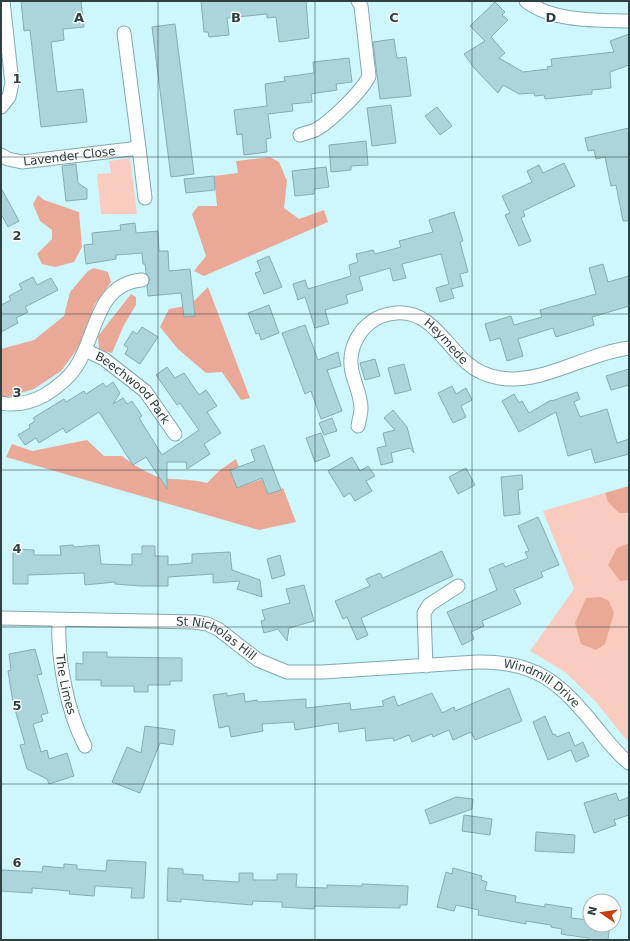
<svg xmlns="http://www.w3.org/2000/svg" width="630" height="941" font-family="'DejaVu Sans',sans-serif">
  <rect width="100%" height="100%" fill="#cdf7fd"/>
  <path fill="#f9ccbf" d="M130 158 137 214H101L97 174 111 173 109 161Z
    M629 486V743L595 701 565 672 530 651 574 589 543 511Z"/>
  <path fill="#eaa997" d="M270 157 279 162 287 181 284 208 299 219 324 210 328 222 204 276 194 271 206 256 192 214 198 206H217L214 176 238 173 236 161Z
    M38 195 44 200 79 212 82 247 74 262 55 267 42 264 37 254 52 239V230L40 221 33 204Z
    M94 268 108 272 111 282 95 304 81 344 61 371 34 389 7 397 1 396V349L34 340 64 316 70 292 88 271Z
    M208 287 250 398 241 400 222 372 206 373 178 349 160 327 169 309 190 305Z
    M131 294 136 297V305L124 325 112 353 99 350 98 336Z
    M87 440 104 456H122C132 464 151 476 163 478 179 480 191 479 207 483L220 470 236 459 239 467 237 488 262 479 268 494 283 488 296 522 259 530 6 457 12 444 32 451Z
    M629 486V513H619L608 502 605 493Z
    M629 543V580L620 581 608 565 617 548Z
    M601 597 609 601 614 613 605 644 596 650 581 644 575 623 586 598Z"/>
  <path fill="#acd5db" stroke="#85adb2" d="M21 1H81L84 27 63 29 64 40 51 42 57 92 83 89 87 122 41 127 30 30 24 31Z
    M201 1H306L309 38 279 42 276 17 267 18V14L227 18 229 35 209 37 208 32H204Z
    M495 2 505 12 502 15 508 20 491 37 505 53 499 58 523 72 548 69 547 67 552 66 551 59 614 52 610 41 629 34V65L610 72 611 88 592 90V94L545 99 544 95 535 96 534 93 519 94 503 85 498 93 475 69 464 54 485 41 470 26Z
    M175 24 194 174 171 177 152 27Z
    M394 39 397 58 406 57 411 96 380 99 373 42Z
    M349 58 352 82 336 84 337 90 311 94 312 102 292 104 293 111 268 114 271 138 266 139 267 152 244 155 242 134 237 135 234 110 267 106 265 84 285 81 284 77 314 73 313 62Z
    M391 105 396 143 372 146 367 108Z
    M437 107 452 126 440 135 425 116Z
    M629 128V221H623L616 185 611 186 605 157 596 159 594 150 588 151 585 138Z
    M366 141 368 165 351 166V170L331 172 329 145Z
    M564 163 575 186 523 211 525 216 521 218 531 241 519 246 505 215 510 213 502 196 532 182 527 171 539 165 543 173Z
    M76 164 78 183 87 189V199L66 201 62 166Z
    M326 167 329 187 314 189V194L295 196 292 171Z
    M214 176 215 190 186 193 184 179Z
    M1 188 19 221 8 227 1 214Z
    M454 212 463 241 460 242 468 272 460 274 463 286 451 289 454 298 440 302 436 288 449 284 441 254 402 264 406 278 393 281 390 268 359 277 363 290 346 295 348 303 325 310 329 324 315 328 305 297 298 300 293 284 305 280 308 289 351 276 349 265 358 262 356 254 373 250 375 254 401 247 399 241 433 232 429 220Z
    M135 223 136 233 158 231 159 251H168L169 271 190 269 195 316 184 317 181 293 148 296 147 286 150 279 146 273 145 264H143L142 253 116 255V259L86 264 84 245 93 244 92 233 121 230 120 225Z
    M269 256 282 287 264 294 255 273 261 271 257 261Z
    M603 264 608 282 629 276V306L592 317 594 325 556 337 553 328 518 339 523 356 507 361 500 338 490 341 485 324 511 316 514 325 542 317 540 310 596 294 589 268Z
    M33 277 37 285 51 278 58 290 25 307 28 312 16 318 18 323 1 332V305L11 300 9 296 22 289 19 284Z
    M269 305 279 333 261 340 259 333 256 334 248 313Z
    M305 325 318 360 338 352 341 366 327 370 342 411 321 419 311 391 305 394 282 333Z
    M142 327 158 337 140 364 125 354 128 348 124 345 133 331 137 334Z
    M375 359 380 376 365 380 360 363Z
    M404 364 411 390 395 394 388 368Z
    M167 367 175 378 184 373 199 395 206 390 217 406 207 412 221 433 204 444 210 454 187 469 186 462H167V489L146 457 133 465 99 412 66 433 63 428 39 443 36 438 25 445 18 435 30 428 29 425 35 421 33 418 64 399 66 402 84 391 86 394 103 383 106 387 113 382 120 393 113 404 123 398 127 404 132 401 142 416 139 418 162 455 199 430 180 403 177 405 156 375Z
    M629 369V385L611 390 606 376Z
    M452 386 456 394 466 388 472 400 461 406 466 417 453 423 438 393Z
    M577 392 580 399 574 402 580 417 607 409 617 443 629 439V454L595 463 591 449 568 456 556 412 519 432 502 401 514 394 519 403 522 401 529 413 551 400 552 401Z
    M393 410 407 427 414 453 410 448 391 453 393 462 381 465 377 448 386 446 383 433 395 430 384 418Z
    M332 418 337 431 324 435 319 423Z
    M321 433 330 456 315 462 306 438Z
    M264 445 281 490 268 494 262 478 237 488 230 470 255 461 251 450Z
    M352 457 360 471 368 466 375 476 366 481 372 491 355 501 350 493 344 497 328 471Z
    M466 468 475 485 458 494 449 477Z
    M522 475 523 489 518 490 520 514 504 516 501 477Z
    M538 517 559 565 541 572 543 577 514 589 521 604 482 621 484 626 471 632 474 639 462 645 447 612 497 590 489 569 503 563 505 567 528 558 525 552 529 551 518 526Z
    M73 545 74 547 99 545 101 564 132 565V554H142V546H155V556H168V565L192 563V554L230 552 232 570 260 580 262 597 237 589 240 581 213 583V574L168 577V586H141L115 584V582L85 585 84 573 28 575V584H13V549L34 550V555H61L60 546Z
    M442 551 453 576 361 618 368 635 357 640 347 617 343 619 335 601 370 586 366 579 380 573 383 578Z
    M280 555 285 575 272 579 267 559Z
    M304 585 314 621 289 628 287 641 278 629 264 633 261 621 265 620 262 610 290 603 286 589Z
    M35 649 42 674 37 675 48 713 41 715 43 721 33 724 41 752 47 750 49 759 67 753 74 776 49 784 47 779 27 769 20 745 25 744 13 702 8 671 11 670 9 654Z
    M83 652H107V657L182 658V681H170V685H148V692H134V686H101V680H76V663L83 664Z
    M509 688 522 721 475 740 471 732 453 740 449 730 433 737 432 734 412 742 409 735 394 741 393 738 366 741 365 728 339 732 338 723 295 730 294 722 262 724 263 731 231 737 229 726 219 728 213 695 227 693V696L244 693 245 702 257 700 258 702 306 699V708L350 703 351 710 384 706 382 701 394 696 398 706 432 693 442 713 454 707 455 711Z
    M545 716 553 735 555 734 557 737 569 732 575 746 583 742 589 756 576 762 571 750 548 760 533 722Z
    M145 726 175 730 173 745 160 743 140 793 112 782 127 747 141 753Z
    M616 793 619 801 629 797V815L614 820 616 825 594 833 584 803Z
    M456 797 473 799 472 809 430 824 425 810Z
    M464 815 492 819 490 835 462 831Z
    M536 832 575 835 574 853 535 851Z
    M107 860 146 862 144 898H131L132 888 95 886 94 896 69 894 70 891 32 888V893L1 891V870L42 872 43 866 64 868V864L77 865V869L106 871Z
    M168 868 183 869V874L203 875V880L239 882V873H253V880H277V874H297L296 887 327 888V885L362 886V884L408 886 407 905H400V908L314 906V909L282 907V902L253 901 252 905 181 899V902L167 901Z
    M453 868 482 876 481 880 487 882 485 890 516 896 515 902 545 907V904L572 908 571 918 590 920V925H610L608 940H588V938L561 934 562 929 551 927V925L526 921V924L478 915 479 910 456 905 454 911 437 907 446 872 452 874Z"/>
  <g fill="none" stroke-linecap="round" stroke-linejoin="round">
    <g stroke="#82aab0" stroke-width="15">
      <g id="street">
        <path d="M526 1C553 22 597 20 629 21"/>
        <path d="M124 33 139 148"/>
        <path d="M1 107 9 97 12 83 3 1"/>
        <path d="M300 135C305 133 312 132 317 129 331 121 363 90 369 76L361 6 358 1"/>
        <path id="s1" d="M1 155 8 159 22 162 139 148 145 198"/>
        <path id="s2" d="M85 350 104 359 145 391 175 434"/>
        <path d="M1 403C16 406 32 402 45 395 56 388 69 378 76 367 97 336 95 284 142 280"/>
        <path id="s3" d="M358 426C359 420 361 414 361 408 361 391 349 375 351 358 352 344 360 330 371 322 378 316 387 314 396 313 430 310 445 344 467 363 476 371 488 376 500 378 542 385 587 353 629 348"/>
        <path id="s4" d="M1 618 195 622 207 624 218 629 258 660 287 672H323L477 662C537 661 560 683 596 727 606 739 616 753 629 763"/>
        <path id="s5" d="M59 620C57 659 67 711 85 746"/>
        <path d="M426 666 424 613 429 605 458 586"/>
      </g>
    </g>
    <use href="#street" stroke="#fff" stroke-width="13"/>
  </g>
  <path fill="none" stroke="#2f4043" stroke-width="1" stroke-opacity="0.55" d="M158 1V940M315 1V940M472 1V940M1 157H629M1 314H629M1 470H629M1 627H629M1 784H629"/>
  <g text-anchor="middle" stroke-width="3" stroke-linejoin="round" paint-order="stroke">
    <g font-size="12" fill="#2f4043" stroke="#fff">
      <text dy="4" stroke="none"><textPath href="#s1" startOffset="70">Lavender Close</textPath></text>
      <text dy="4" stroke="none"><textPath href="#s3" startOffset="199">Heymede</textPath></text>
      <text dy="4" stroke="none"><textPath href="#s2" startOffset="62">Beechwood Park</textPath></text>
      <text dy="4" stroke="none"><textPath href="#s4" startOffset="220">St Nicholas Hill</textPath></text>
      <text dy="4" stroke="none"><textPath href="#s5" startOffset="65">The Limes</textPath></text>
      <text dy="4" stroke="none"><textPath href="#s4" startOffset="561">Windmill Drive</textPath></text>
    </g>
  </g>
  <g font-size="13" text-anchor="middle" font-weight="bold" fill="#2f4043" stroke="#fff" stroke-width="3" stroke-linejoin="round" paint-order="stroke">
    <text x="79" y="22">A</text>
    <text x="236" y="22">B</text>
    <text x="394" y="22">C</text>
    <text x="551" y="22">D</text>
    <text x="17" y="83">1</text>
    <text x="17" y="240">2</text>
    <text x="17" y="397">3</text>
    <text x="17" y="553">4</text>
    <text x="17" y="710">5</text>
    <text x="17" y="867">6</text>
  </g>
  <rect width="630" height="941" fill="none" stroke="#2f4043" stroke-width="4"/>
  <g transform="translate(602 913) rotate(283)"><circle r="19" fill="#ffffff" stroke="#acb3b4"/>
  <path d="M0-3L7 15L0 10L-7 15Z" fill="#c63e10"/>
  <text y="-6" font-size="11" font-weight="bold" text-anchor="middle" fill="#2f4043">N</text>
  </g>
</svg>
